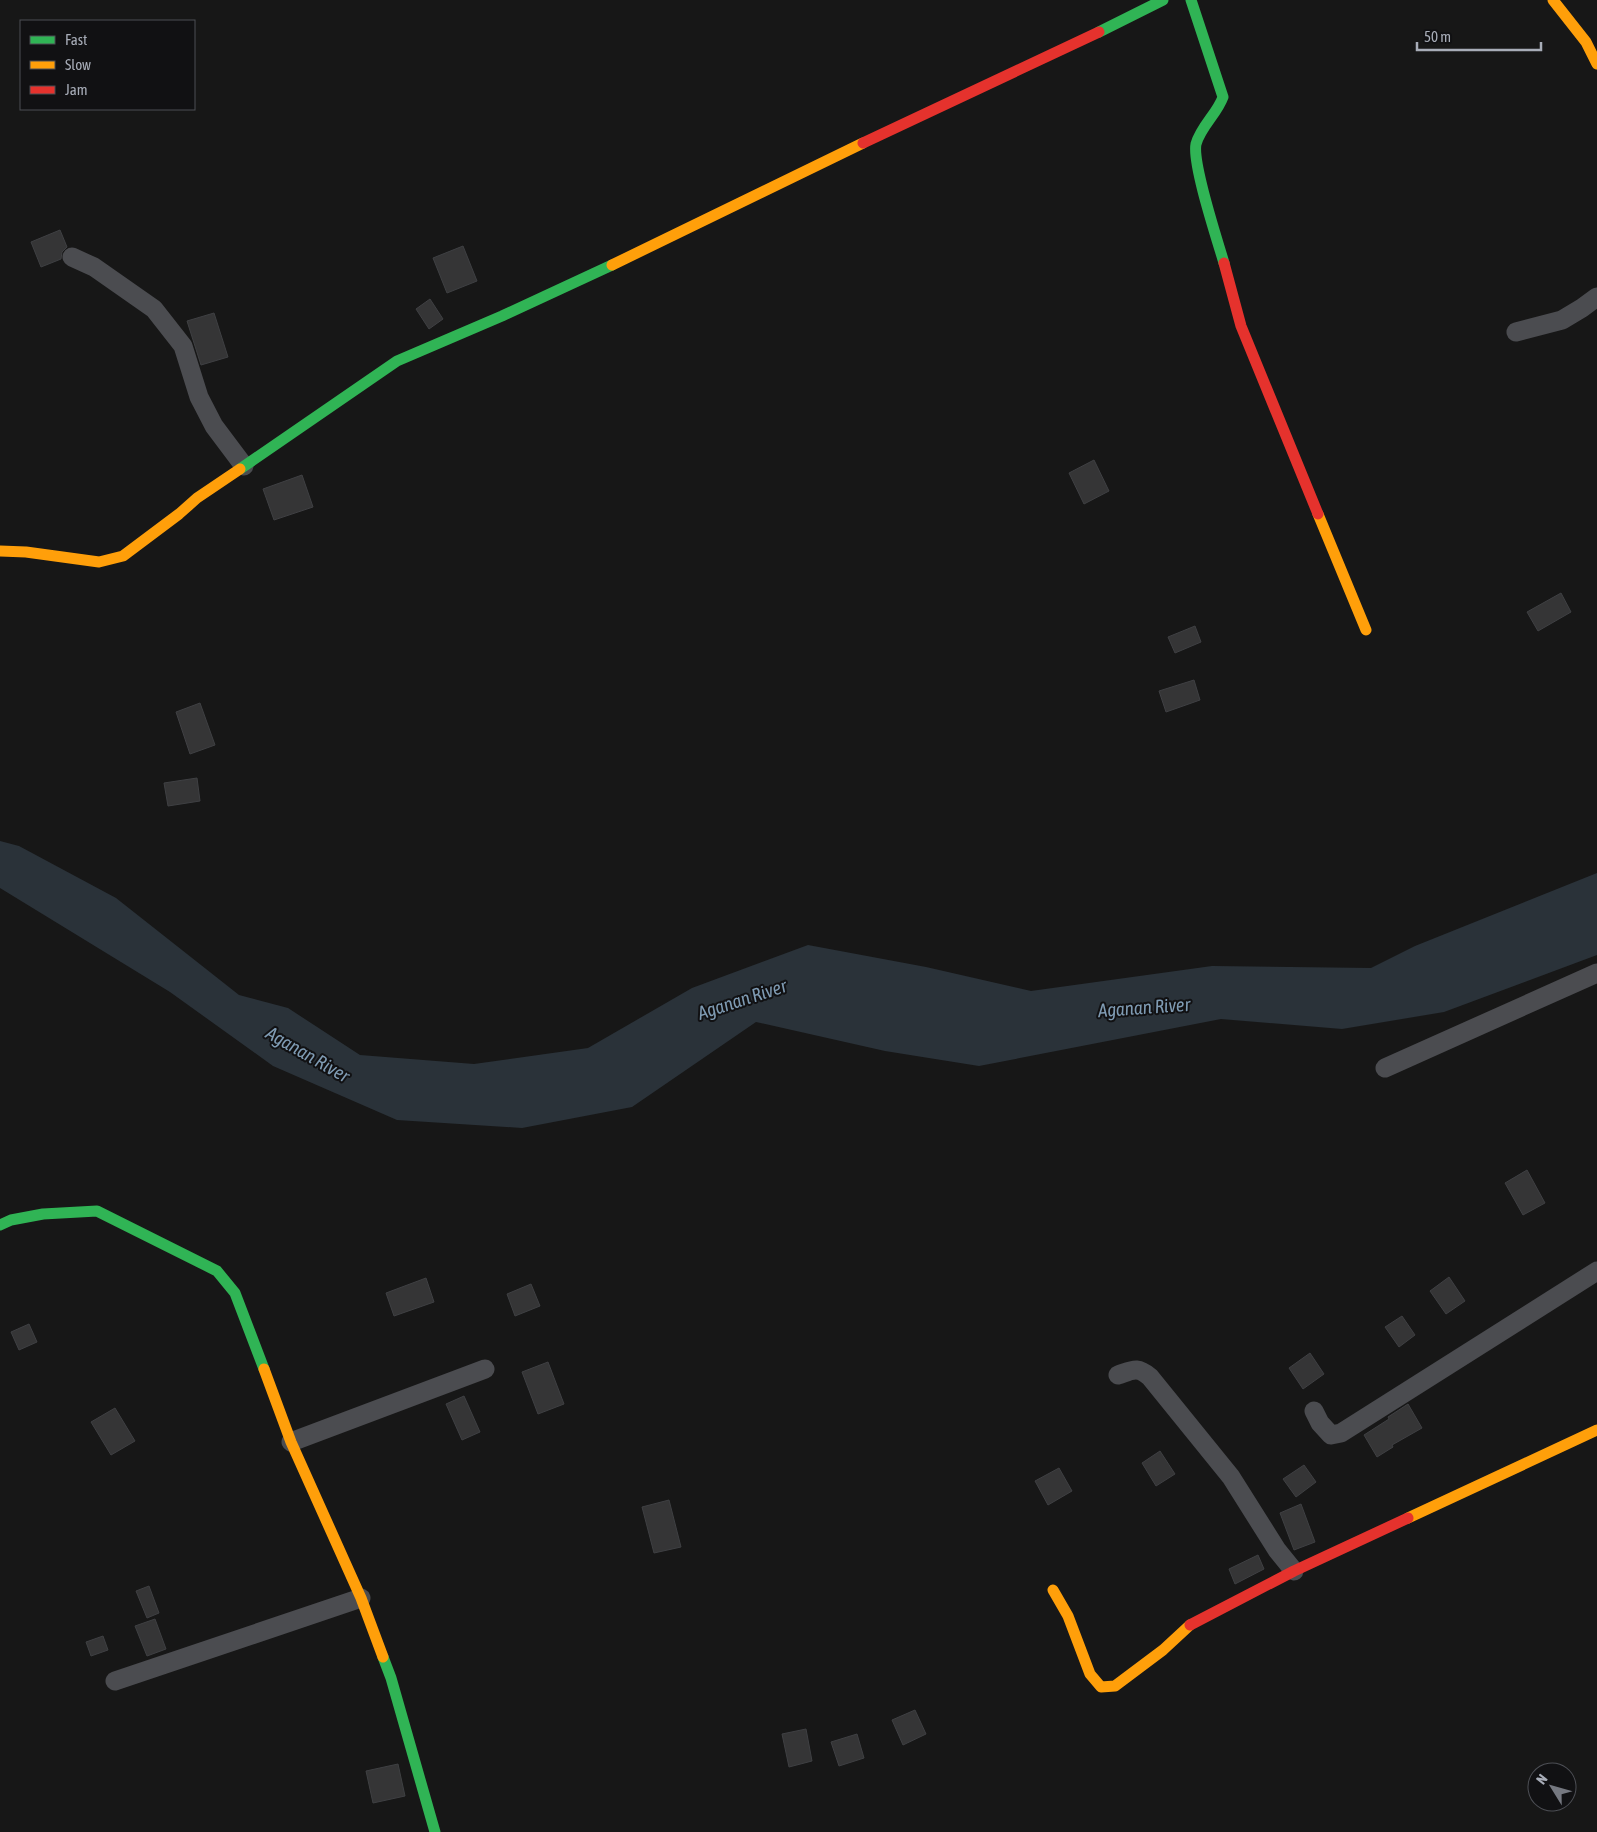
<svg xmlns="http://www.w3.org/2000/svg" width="1597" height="1832" font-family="'Asap Condensed',sans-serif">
  <rect width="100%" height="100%" fill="#171717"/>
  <path fill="#2a3239" d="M0 841 19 846 116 898 239 995 288 1008 360 1055 474 1064 588 1048 692 988 808 945 926 967 1031 991 1212 966 1371 968 1415 946 1597 873V955L1444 1012 1342 1029 1221 1019 979 1066 885 1051 756 1022 632 1107 522 1128 397 1120 273 1066 170 992 0 888Z"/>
  <path fill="#353536" stroke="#3f4043" d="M60 230 67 247 62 252 61 259 41 267 31 242Z
    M463 246 477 281 447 293 433 258Z
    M430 299 443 319 429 329 416 309Z
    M214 313 228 357 201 365 187 321Z
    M1094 460 1109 491 1084 504 1069 473Z
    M302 475 313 507 274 520 263 489Z
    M1561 593 1571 612 1538 631 1527 612Z
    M1195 626 1201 642 1175 653 1168 637Z
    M1194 680 1200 700 1166 712 1159 691Z
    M200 703 215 745 190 754 176 712Z
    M197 778 200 801 168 806 164 783Z
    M1527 1170 1545 1203 1523 1215 1505 1183Z
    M1449 1277 1465 1301 1446 1314 1430 1291Z
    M426 1278 434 1302 394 1316 386 1293Z
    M531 1284 540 1306 515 1316 507 1294Z
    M1402 1316 1415 1335 1399 1347 1385 1327Z
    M29 1324 37 1342 19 1350 11 1332Z
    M1310 1353 1324 1374 1303 1389 1289 1368Z
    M548 1362 564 1404 538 1414 522 1372Z
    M464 1396 480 1432 462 1440 446 1404Z
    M1408 1404 1422 1428 1392 1445 1393 1447 1377 1457 1364 1435 1389 1419 1388 1417Z
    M115 1408 135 1441 111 1455 91 1422Z
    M1160 1451 1175 1474 1156 1486 1142 1463Z
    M1304 1465 1316 1482 1296 1497 1283 1479Z
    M1059 1468 1072 1491 1048 1505 1035 1481Z
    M669 1500 681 1547 654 1553 642 1507Z
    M1301 1504 1315 1542 1294 1550 1280 1513Z
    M1258 1555 1264 1569 1235 1584 1229 1569Z
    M149 1586 159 1613 147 1618 136 1591Z
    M155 1619 166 1649 147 1656 135 1626Z
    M103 1636 108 1650 91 1656 86 1642Z
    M915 1710 926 1734 903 1745 892 1720Z
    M806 1729 812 1761 789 1767 782 1734Z
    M857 1734 864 1758 839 1766 831 1742Z
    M398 1764 405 1796 373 1803 366 1771Z"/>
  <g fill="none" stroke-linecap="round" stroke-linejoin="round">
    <path stroke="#4b4c50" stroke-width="19" d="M72 257 94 267 154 309 183 346 199 397 214 426 244 466
      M1516 332 1562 320 1582 308 1597 297
      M1385 1068 1597 973
      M1118 1375C1133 1370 1137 1366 1150 1377L1231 1477 1277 1550 1294 1571
      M1314 1411 1320 1423 1331 1435 1341 1433 1597 1271
      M291 1442 485 1369
      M115 1681 361 1598"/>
    <path stroke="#30b455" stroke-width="11" d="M1191 0 1223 97C1217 114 1201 126 1196 144 1192 164 1217 239 1224 263
      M1099 32 1163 0
      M240 469 397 361 502 316 612 265
      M0 1225 11 1220 43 1214 97 1211 217 1271 235 1293 264 1369
      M383 1657 391 1678 435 1832"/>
    <path stroke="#ff9f0a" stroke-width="11" d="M1553 0 1586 42 1597 64
      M612 265 863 143
      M1318 514 1366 630
      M0 551 26 552 99 562 123 556 179 514 197 498 240 469
      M264 1369 291 1442 361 1598 383 1657
      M1408 1518 1597 1430
      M1053 1590 1068 1616 1090 1674 1101 1687 1115 1686 1163 1650 1190 1625"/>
    <path stroke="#e5322d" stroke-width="11" d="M863 143 1099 32
      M1224 263 1241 326 1318 514
      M1190 1625 1294 1571 1408 1518"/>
  </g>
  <g text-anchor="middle" stroke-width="4" stroke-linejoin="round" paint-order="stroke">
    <g font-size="19" font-style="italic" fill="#7f9bb3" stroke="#111113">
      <text transform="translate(742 999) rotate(-18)" y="7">Aganan River</text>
      <text transform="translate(1144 1007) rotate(-4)" y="7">Aganan River</text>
      <text transform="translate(308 1054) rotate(30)" y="7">Aganan River</text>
    </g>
  </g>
  <rect x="20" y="20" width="175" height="90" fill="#111113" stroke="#4d4f55"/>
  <rect x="30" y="36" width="25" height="8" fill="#30b455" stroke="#4d4f55"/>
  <text x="65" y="45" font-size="15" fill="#a8adb8">Fast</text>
  <rect x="30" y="61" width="25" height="8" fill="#ff9f0a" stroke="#4d4f55"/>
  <text x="65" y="70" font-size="15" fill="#a8adb8">Slow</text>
  <rect x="30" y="86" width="25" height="8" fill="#e5322d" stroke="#4d4f55"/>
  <text x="65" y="95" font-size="15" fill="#a8adb8">Jam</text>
  <g transform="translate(1552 1787) rotate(307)"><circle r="24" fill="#111113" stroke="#4d4f55"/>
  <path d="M0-4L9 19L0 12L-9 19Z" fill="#757880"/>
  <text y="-8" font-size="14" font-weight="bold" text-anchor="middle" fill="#a8adb8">N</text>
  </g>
  <path d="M1417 42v8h124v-8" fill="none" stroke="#a8adb8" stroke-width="2.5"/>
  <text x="1424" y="42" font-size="15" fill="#a8adb8" stroke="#111113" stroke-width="4" paint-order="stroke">50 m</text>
</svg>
